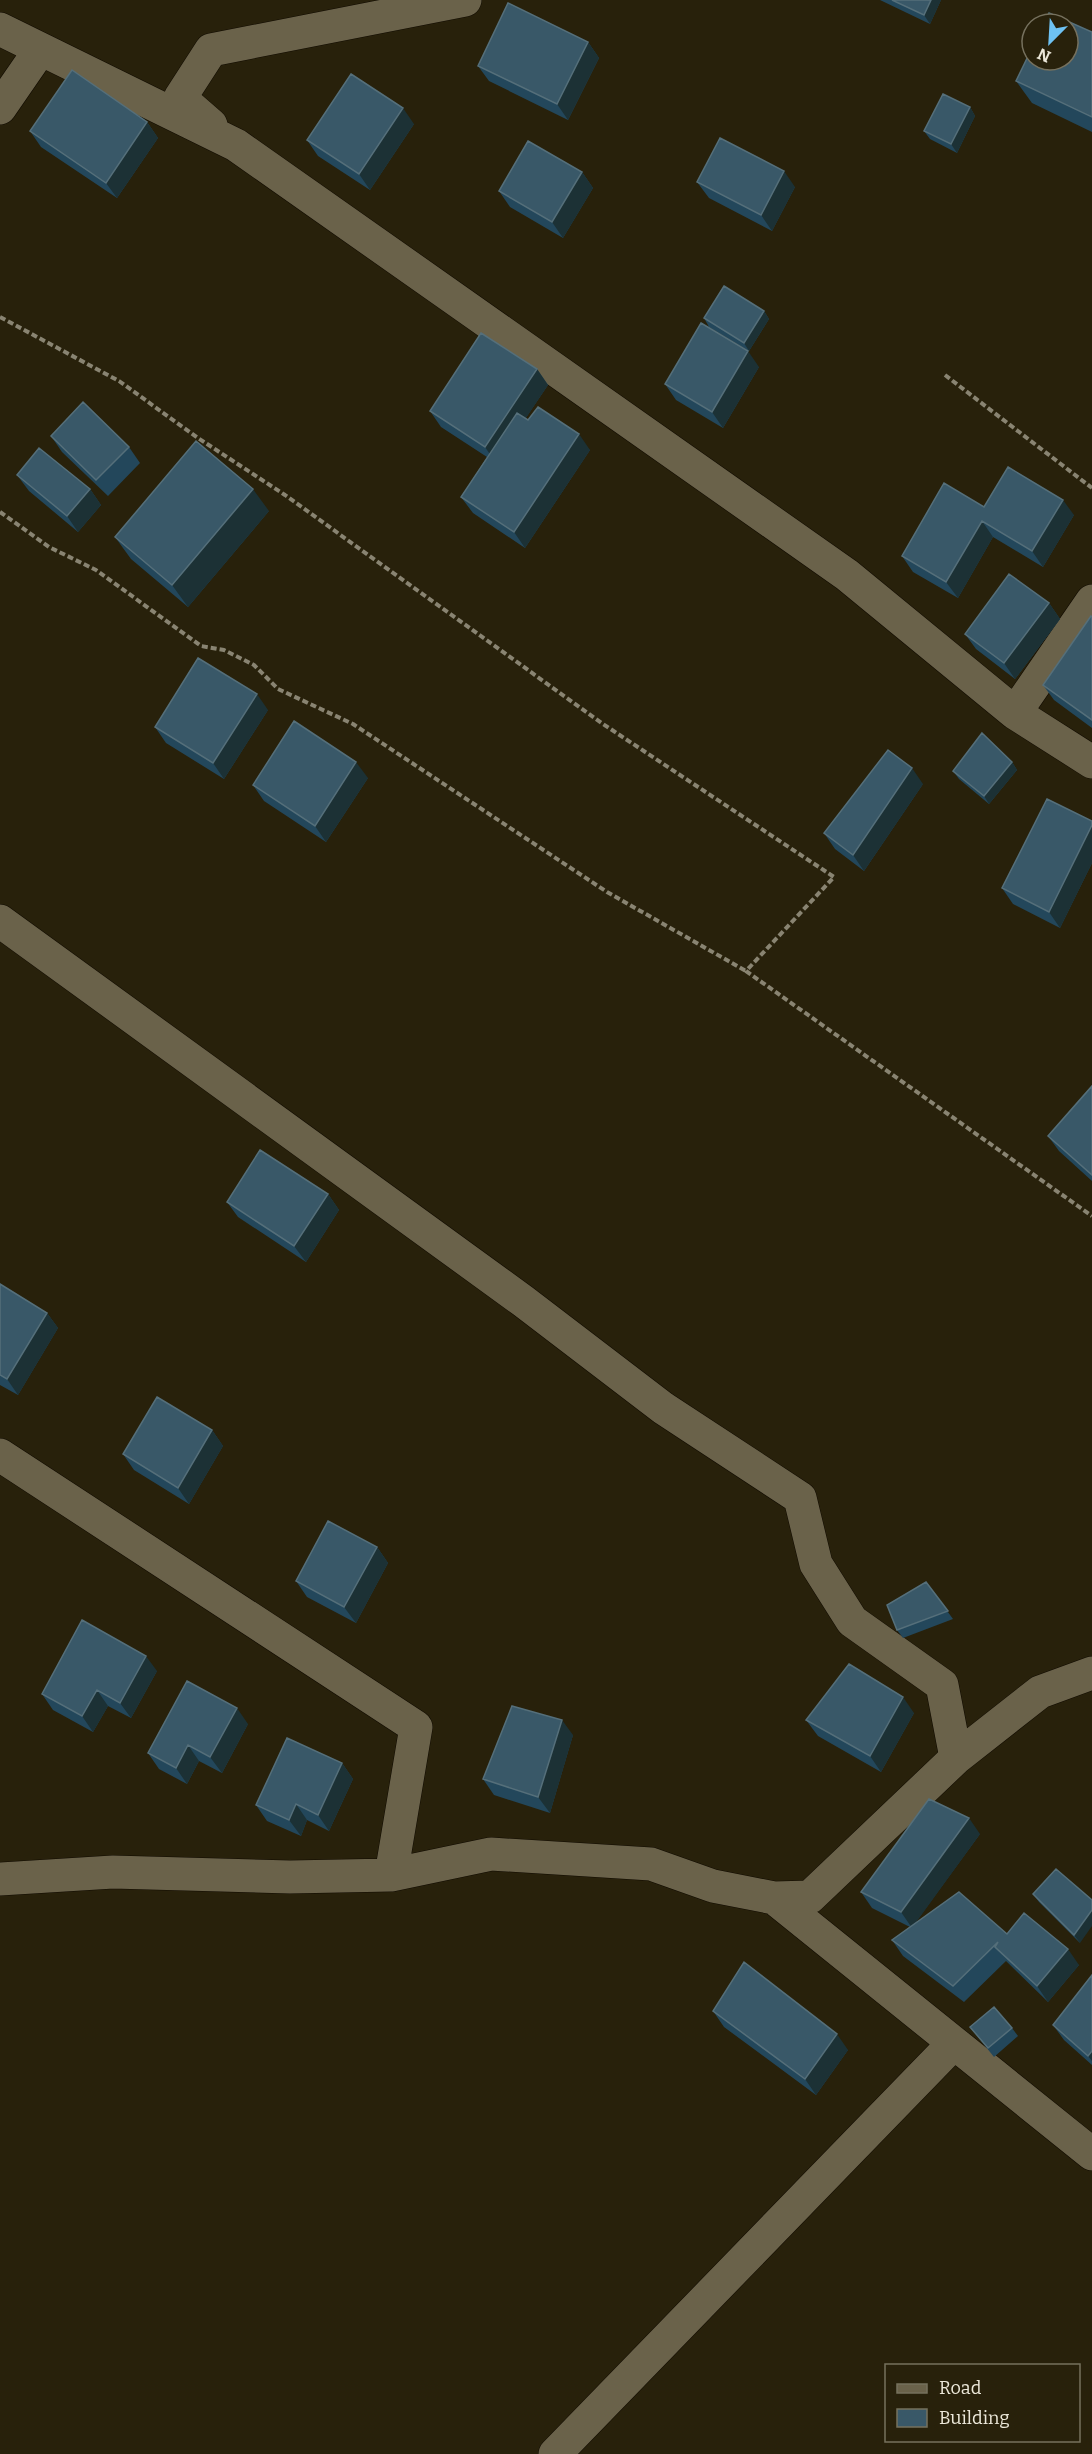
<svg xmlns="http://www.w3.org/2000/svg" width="1092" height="2454" font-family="Bitter,serif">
  <rect width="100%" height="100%" fill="#28210b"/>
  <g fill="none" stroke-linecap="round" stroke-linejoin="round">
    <g stroke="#110b00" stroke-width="34">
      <path id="street" d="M0 29 236 145 847 575 1015 713 1092 762
        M0 108 40 50
        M211 125 180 98 211 50 465 0
        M1015 713 1092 601
        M0 921 523 1301 663 1408 800 1498 816 1564 852 1621 942 1685 956 1758
        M0 1455 416 1727 391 1875
        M0 1879 113 1872 290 1877 391 1875 491 1854 651 1864 713 1886 774 1898 810 1897 956 1758 1040 1692 1092 1673
        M774 1898 1092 2154
        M555 2454 954 2043"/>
    </g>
    <path stroke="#898472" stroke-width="4" stroke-dasharray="6 3" stroke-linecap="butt" d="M0 317 119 381 198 438 285 495 603 724 834 877 746 971 1092 1216
      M945 375 1092 488
      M0 512 49 547 96 570 201 646 224 650 254 665 278 689 353 724 607 892 746 971"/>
    <use href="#street" stroke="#6a624a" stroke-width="33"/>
  </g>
  <path fill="#23475b" d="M880 0H941L930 24Z
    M1092 32V132L1032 103 1016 81Z
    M588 42 599 58 568 120 489 81 478 66Z
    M970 107 975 116 957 153 930 139 924 131Z
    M147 122 158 138 117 198 41 147 30 131Z
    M414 124 370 190 318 156 307 140Z
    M582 172 593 188 563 238 510 207 499 191Z
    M697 182 795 187 772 231 709 198Z
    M764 311 769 319 749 351 709 327 704 318Z
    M759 367 723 428 676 400 665 384Z
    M537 369 548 385 525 419 590 450 525 548 473 513 461 497 487 457 441 427 430 411Z
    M51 436 129 447 140 463 108 496 62 452Z
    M17 475 90 489 101 505 78 532 29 491Z
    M984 507 1074 515 1043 567 993 537 958 598 913 572 902 556Z
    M269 511 188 607 131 559 115 537Z
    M1049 603 1060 619 1015 679 976 649 965 634Z
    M1092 617V728L1054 700 1043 685Z
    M268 710 224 779 166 743 155 727Z
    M1012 762 1017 770 989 804 959 779 953 771Z
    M368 778 326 842 264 801 253 785Z
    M923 784 864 871 835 849 824 833Z
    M1092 821V863L1060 928 1013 904 1002 888Z
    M1092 1086V1181L1059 1151 1048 1136Z
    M328 1194 339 1210 306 1262 238 1217 227 1202Z
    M0 1284 47 1313 58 1328 18 1395 0 1385Z
    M212 1430 223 1446 189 1504 134 1470 123 1454Z
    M377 1547 388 1563 356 1623 307 1597 296 1581Z
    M926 1582 953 1619 903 1638 897 1630Z
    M157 1671 131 1718 108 1706 93 1732 53 1710 42 1694Z
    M914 1713 881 1772 818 1736 806 1720Z
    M248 1724 222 1773 199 1761 187 1784 159 1769 148 1753Z
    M573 1735 550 1813 494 1795 483 1779Z
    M342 1763 353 1779 329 1831 307 1820 301 1836 267 1821 256 1805Z
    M980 1834 915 1923 1007 1934 1079 1965 1048 2002 1006 1961 964 2002 903 1956 892 1940 910 1927 872 1908 861 1892Z
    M1056 1869 1080 1943 1039 1902 1033 1894Z
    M1092 1975V2065L1064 2040 1053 2025Z
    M713 2011 848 2050 816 2095 724 2027Z
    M970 2027 1012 2028 1018 2036 994 2057Z"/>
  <path fill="#1c3135" d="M931 0H941L930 24 924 15Z
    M588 42 599 58 568 120 557 104Z
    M970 107 975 116 957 153 951 144Z
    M403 108 414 124 370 190 359 174Z
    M147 122 158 138 117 198 106 183Z
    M784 171 795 187 772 231 761 215Z
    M582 172 593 188 563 238 552 222Z
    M764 311 769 319 749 351 744 343Z
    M748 351 759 367 723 428 712 412Z
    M537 369 548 385 496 463 485 447Z
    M579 434 590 450 525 548 514 532Z
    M90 489 101 505 78 532 67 516Z
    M253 489 269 511 188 607 172 585Z
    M1063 500 1074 515 1043 567 1032 551Z
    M982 521 993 537 958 598 946 582Z
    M1049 603 1060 619 1015 679 1004 663Z
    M257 694 268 710 224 779 213 763Z
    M356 762 368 778 326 842 315 826Z
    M1012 762 1017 770 989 804 984 796Z
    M912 768 923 784 864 871 853 855Z
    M1092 825V863L1060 928 1049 912Z
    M328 1194 339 1210 306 1262 294 1246Z
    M47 1313 58 1328 18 1395 7 1379Z
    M212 1430 223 1446 189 1504 178 1488Z
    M377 1547 388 1563 356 1623 344 1607Z
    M146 1656 157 1671 131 1718 120 1703Z
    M97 1690 108 1706 93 1732 82 1716Z
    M903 1697 914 1713 881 1772 870 1756Z
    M237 1708 248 1724 222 1773 210 1757Z
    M562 1720 573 1735 550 1813 538 1797Z
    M188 1745 199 1761 187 1784 176 1768Z
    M342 1763 353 1779 329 1831 318 1815Z
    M296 1804 307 1820 301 1836 289 1820Z
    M969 1818 980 1834 912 1928 901 1912Z
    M1092 1910V1926L1080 1943 1074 1935Z
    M1068 1949 1079 1965 1048 2002 1037 1986Z
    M837 2034 848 2050 816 2095 805 2079Z
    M1092 2051V2061L1088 2056Z"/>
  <path fill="#395868" stroke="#556f7a" stroke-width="1.5" d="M892 0H931L924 15Z
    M508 3 588 42 557 104 478 66Z
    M1049 13 1092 32V117L1016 81 1032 48V60H1068V24H1043Z
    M72 70 147 122 106 183 30 131Z
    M351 74 403 108 359 174 307 140Z
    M943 94 970 107 951 144 924 131Z
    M720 138 784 171 761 215 697 182Z
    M528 141 582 172 552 222 499 191Z
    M724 286 764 311 744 343 704 318Z
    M701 323 748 351 712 412 665 384Z
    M481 333 537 369 485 447 430 411Z
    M83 402 129 447 96 480 51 436Z
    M538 407 579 434 514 532 461 497 517 413 528 420Z
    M196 441 253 489 172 585 115 537Z
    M39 448 90 489 67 516 17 475Z
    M1008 467 1063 500 1032 551 982 521 946 582 902 556 944 483 984 507Z
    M1009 574 1049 603 1004 663 965 634Z
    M1091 616 1092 617V720L1043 685Z
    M198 658 257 694 213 763 155 727Z
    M294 721 356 762 315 826 253 785Z
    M982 733 1012 762 984 796 953 771Z
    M888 750 912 768 853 855 824 833Z
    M1047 799 1092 821V825L1049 912 1002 888Z
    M1092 1086V1175L1048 1136Z
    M260 1150 328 1194 294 1246 227 1202Z
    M0 1284 47 1313 7 1379 0 1375Z
    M157 1397 212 1430 178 1488 123 1454Z
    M328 1521 377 1547 344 1607 296 1581Z
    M926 1582 948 1611 897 1630 887 1605Z
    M82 1620 146 1656 120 1703 97 1690 82 1716 42 1694Z
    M849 1664 903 1697 870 1756 806 1720Z
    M187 1681 237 1708 210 1757 188 1745 176 1768 148 1753Z
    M512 1706 562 1720 538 1797 483 1779Z
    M287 1738 342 1763 318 1815 296 1804 289 1820 256 1805Z
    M929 1799 969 1818 901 1912 861 1892Z
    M1056 1869 1092 1900V1910L1074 1935 1033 1894Z
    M959 1892 1007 1934 1024 1913 1068 1949 1037 1986 995 1947 998 1942 953 1986 892 1940Z
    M744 1962 837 2034 805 2079 713 2011Z
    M1092 1975V2051L1088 2056 1053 2025Z
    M994 2007 1012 2028 988 2048 970 2027Z"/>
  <rect x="885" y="2364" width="195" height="78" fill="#28210b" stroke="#76715e" stroke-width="1.5"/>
  <rect x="897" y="2384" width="30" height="9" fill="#6a624a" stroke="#76715e" stroke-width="1.5"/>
  <text x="939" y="2394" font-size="18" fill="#ece8da">Road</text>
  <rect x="897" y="2409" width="30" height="18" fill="#395868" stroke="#76715e" stroke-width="1.5"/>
  <text x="939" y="2424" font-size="18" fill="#ece8da">Building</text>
  <g transform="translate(1050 42) rotate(204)"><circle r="28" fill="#28210b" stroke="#76715e" stroke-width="1.5"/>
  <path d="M0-4.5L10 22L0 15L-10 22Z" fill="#6ec2f3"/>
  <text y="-9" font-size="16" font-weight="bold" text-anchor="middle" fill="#ece8da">N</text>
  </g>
</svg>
